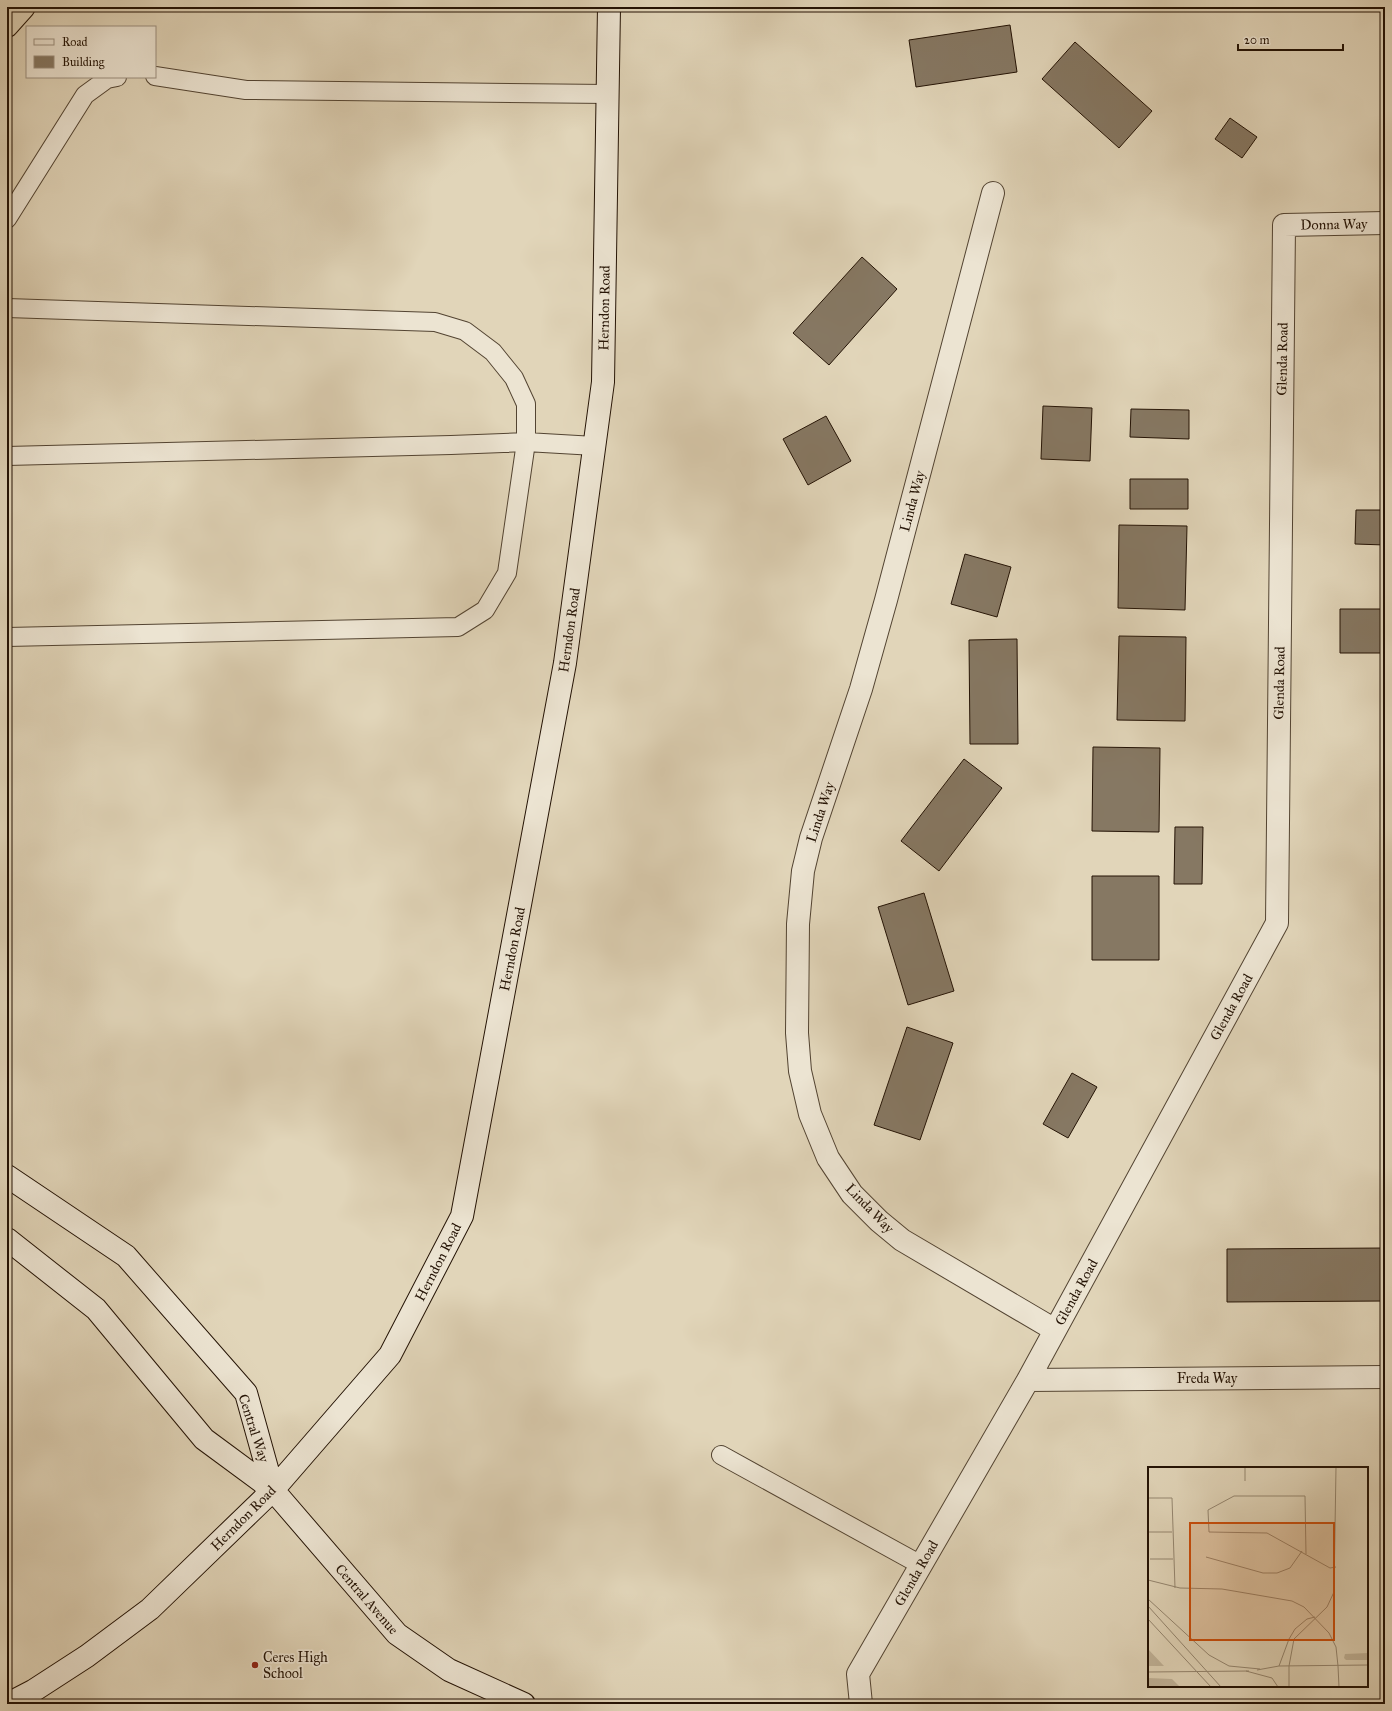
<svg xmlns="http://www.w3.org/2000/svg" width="1392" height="1711" font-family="'IM FELL Great Primer',serif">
  <rect width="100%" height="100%" fill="#e1d5b9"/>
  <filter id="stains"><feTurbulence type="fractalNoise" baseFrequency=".005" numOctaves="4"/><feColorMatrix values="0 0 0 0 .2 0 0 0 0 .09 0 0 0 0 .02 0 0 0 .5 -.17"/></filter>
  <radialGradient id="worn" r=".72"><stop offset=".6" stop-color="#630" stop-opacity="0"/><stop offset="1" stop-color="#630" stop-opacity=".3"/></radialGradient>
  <path fill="#867863" stroke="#241305" d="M1010 25 1017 72 916 87 909 40Z
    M1075 42 1152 111 1119 148 1042 79Z
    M1230 118 1257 137 1242 158 1215 139Z
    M862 257 897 289 829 365 793 333Z
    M1043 406 1092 408 1090 461 1041 459Z
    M1131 409 1189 410V439L1130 437Z
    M826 416 851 461 808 485 783 439Z
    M1130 479H1188V509H1130Z
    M1356 510H1385V545L1355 544Z
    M1119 525 1187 526 1185 610 1118 608Z
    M965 554 1011 567 997 617 951 604Z
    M1340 609H1385V653H1340Z
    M1119 636 1186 637 1185 721 1117 720Z
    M1017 639 1018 744H970L969 640Z
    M1093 747 1160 748 1159 832 1092 831Z
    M964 759 1002 788 939 871 901 841Z
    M1175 827H1203L1202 884H1174Z
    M1092 876H1159V960H1092Z
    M924 893 954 991 908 1005 878 907Z
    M907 1027 953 1043 920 1140 874 1125Z
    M1072 1073 1097 1087 1068 1138 1043 1124Z
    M1385 1248V1301L1227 1302V1249Z"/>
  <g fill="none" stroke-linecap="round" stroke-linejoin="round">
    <g stroke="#534432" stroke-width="20">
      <path id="lane" d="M155 76 246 90 608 94
        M7 219 85 95 107 79 117 77
        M7 308 435 322 465 331 493 352 514 378 526 404V442L507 573 485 610 458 627 7 637
        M7 456 451 445 526 442 595 446
        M721 1455 921 1565"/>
    </g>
    <g stroke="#534432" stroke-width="24">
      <path id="street" d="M993 193 886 600 861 689 811 838 803 871 798 924 797 1033 800 1071 810 1114 828 1158 852 1194 879 1221 902 1240 1055 1330
        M1028 1380 1385 1377
        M861 1704 858 1674 1028 1380 1277 923 1284 225 1385 223"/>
    </g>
    <g stroke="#241305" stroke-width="24">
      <path id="secondary" d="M7 1176 126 1256 246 1393 273 1490
        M7 1239 96 1309 204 1439 273 1490 397 1634 449 1670 524 1704
        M8 1704 33 1691 87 1656 150 1609 273 1490 390 1355 462 1216 565 663 603 382 609 7"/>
    </g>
    <g stroke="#241305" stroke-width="24">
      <path id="highway" d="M7 26 24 7"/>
    </g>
    <use href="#lane" stroke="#ece4d2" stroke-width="18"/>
    <use href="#street" stroke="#ece4d2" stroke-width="22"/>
    <use href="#secondary" stroke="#ece4d2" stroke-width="22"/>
    <use href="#highway" stroke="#e1d5b9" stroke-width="22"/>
  </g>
  <circle fill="#8f2418" stroke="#ece4d2" stroke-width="1.5" cx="255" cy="1665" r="4"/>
  <g text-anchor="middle" stroke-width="3.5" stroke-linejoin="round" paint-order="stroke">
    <g font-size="14" fill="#241305" stroke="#ece4d2">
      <text transform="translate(1334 224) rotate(-1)" y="5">Donna Way</text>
      <text transform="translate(604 308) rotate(-89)" y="5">Herndon Road</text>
      <text transform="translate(1282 359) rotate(-89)" y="5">Glenda Road</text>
      <text transform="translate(912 501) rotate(-75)" y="5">Linda Way</text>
      <text transform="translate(569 630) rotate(-82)" y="5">Herndon Road</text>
      <text transform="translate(1279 683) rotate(-89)" y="5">Glenda Road</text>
      <text transform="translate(820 812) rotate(-72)" y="5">Linda Way</text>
      <text transform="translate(512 949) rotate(-79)" y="5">Herndon Road</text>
      <text transform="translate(1231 1007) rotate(-61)" y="5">Glenda Road</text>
      <text transform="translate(870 1208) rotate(46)" y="5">Linda Way</text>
      <text transform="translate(438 1262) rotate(-63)" y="5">Herndon Road</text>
      <text transform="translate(1076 1292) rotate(-61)" y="5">Glenda Road</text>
      <text x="1207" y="1383">Freda Way</text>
      <text transform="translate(254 1428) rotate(72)" y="5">Central Way</text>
      <text transform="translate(243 1518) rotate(-45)" y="5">Herndon Road</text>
      <text transform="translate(916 1573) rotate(-60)" y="5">Glenda Road</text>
      <text transform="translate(367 1599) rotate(49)" y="5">Central Avenue</text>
    </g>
    <g font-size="14" fill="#241305" stroke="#ece4d2" text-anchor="start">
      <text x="263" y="1662">Ceres High<tspan x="263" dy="16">School</tspan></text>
    </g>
  </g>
  <g transform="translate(1148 1467)">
    <rect width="220" height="220" fill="#e1d5b9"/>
    <path d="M0 182 16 199H0ZM220 186V193H198L196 191 197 187ZM0 211 24 212 32 220H0Z" fill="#c1b49a"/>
    <path fill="none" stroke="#958771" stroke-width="1" d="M97 0V14M0 31H24L27 121M0 65H24M158 87 157 29H86L60 43 61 65 119 66 182 101 188 100M58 90 115 106H129L142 101 154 84M2 92H25M0 113 32 121 74 122 144 134 156 140 181 166 188 180 190 199M0 132 61 188 81 199 112 202M0 139 73 220M0 152 63 220M131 199 141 172 147 162 159 152 167 150M141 199 146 172 179 140 186 125 188 0M141 199V220M190 199 191 220M109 203 131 199 220 198M98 204 124 211 130 220M0 205 101 204"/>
    <path fill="#cb4e0b" fill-opacity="0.15" stroke="#cb4e0b" stroke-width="2" d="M42 56H186V173H42Z"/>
    <rect width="220" height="220" fill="none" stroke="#241305" stroke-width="2"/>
  </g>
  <rect width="1392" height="1711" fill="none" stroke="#e1d5b9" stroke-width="24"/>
  <rect x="8" y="8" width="1376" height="1695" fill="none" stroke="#241305" stroke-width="2"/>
  <rect x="12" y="12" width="1368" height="1687" fill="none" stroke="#241305"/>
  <rect x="26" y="26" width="130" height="52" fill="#ece4d2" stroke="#9c9080"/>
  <rect x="34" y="39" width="20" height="6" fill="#ece4d2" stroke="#9c9080"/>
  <text x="62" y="46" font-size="12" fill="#241305">Road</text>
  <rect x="34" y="56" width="20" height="12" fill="#867863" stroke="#9c9080"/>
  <text x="62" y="66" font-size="12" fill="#241305">Building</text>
  <path d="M1238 44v6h105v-6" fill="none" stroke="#241305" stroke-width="2"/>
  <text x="1244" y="44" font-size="12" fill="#241305" stroke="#ece4d2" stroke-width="3" paint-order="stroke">20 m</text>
  <rect width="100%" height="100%" filter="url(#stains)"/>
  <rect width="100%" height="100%" fill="url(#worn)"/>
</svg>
